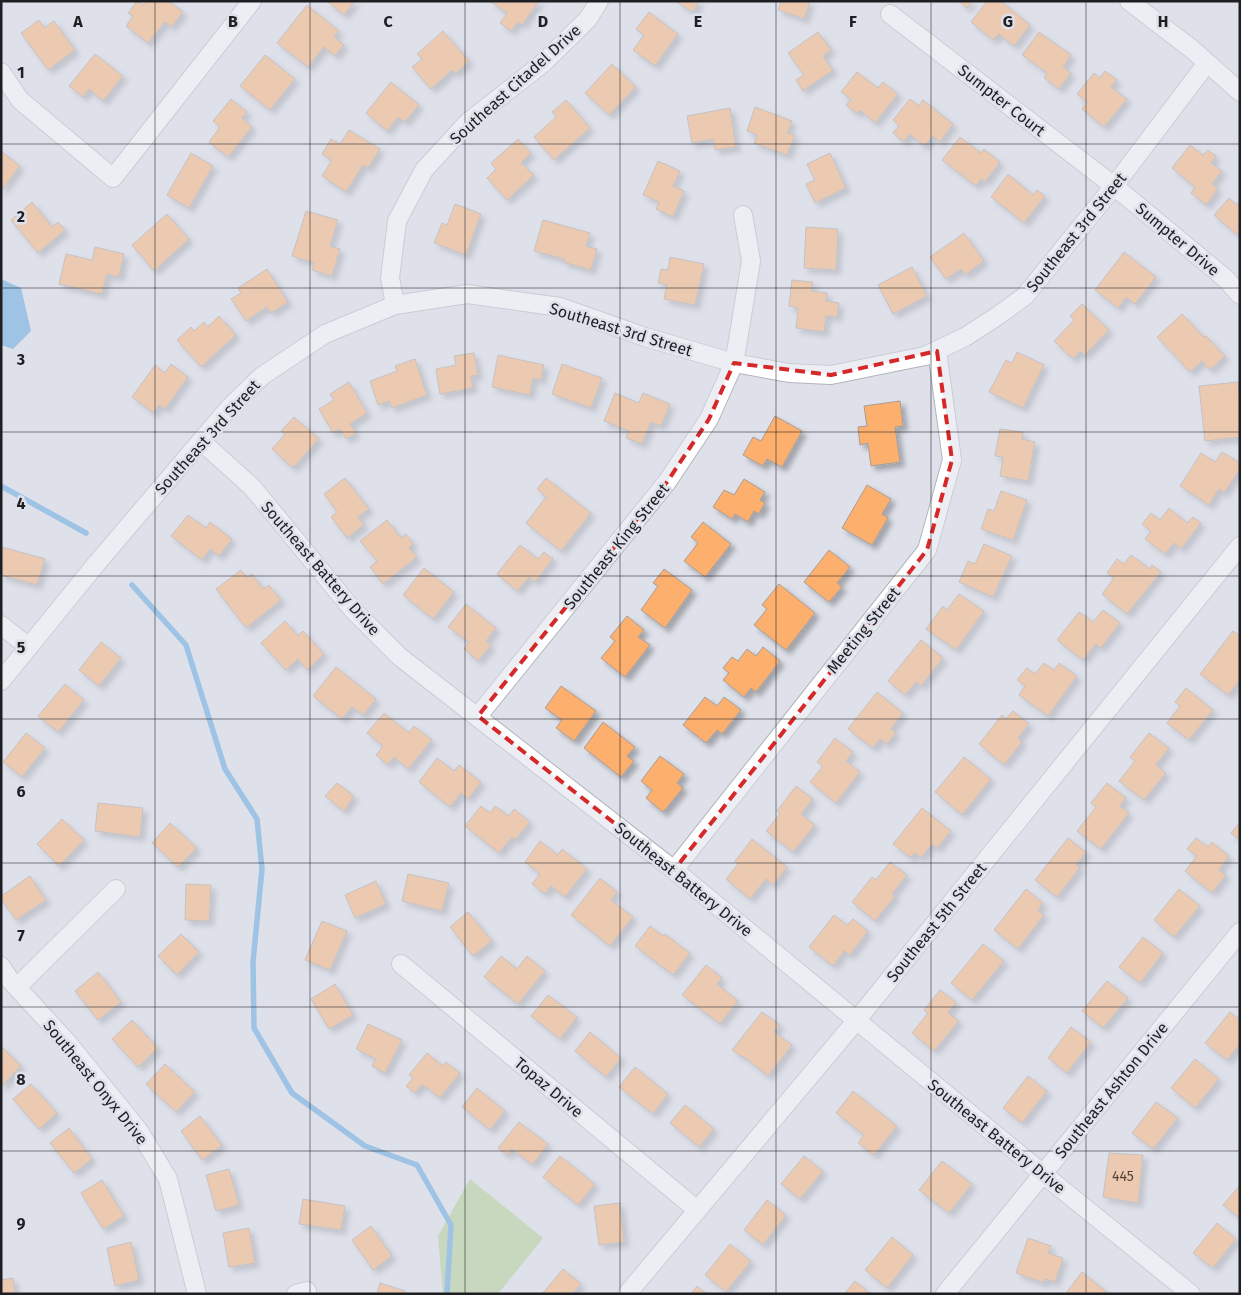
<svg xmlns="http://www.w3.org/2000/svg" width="1241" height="1295" font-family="'Fira Sans',sans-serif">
  <defs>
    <filter id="shadow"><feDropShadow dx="4.5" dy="4.5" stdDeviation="2.5" flood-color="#0004"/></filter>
  </defs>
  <rect width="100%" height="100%" fill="#dee0ea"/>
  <path fill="#accf8c" d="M470 1179 543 1238 498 1294H443L438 1236Z"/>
  <path fill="#509fdf" d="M1 279 21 288 31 331 13 349 1 345Z"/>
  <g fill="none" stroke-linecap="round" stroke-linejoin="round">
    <path stroke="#509fdf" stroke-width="5.5" d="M1 486 86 533
      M132 585 186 645 225 769 257 819 262 869 253 962 254 1028 292 1093 365 1146 417 1165 451 1225 447 1294"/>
  </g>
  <path fill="#fdb06e" stroke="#a69d97" filter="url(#shadow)" d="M137 1 144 5 146 1H169L183 12 171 27 165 22 148 43 126 26 133 16 128 13Z
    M327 1H355L344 15Z
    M490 1H539L522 25 518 22 511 31 500 23 507 13Z
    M675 1H699L693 12Z
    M781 1H810L804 19 778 10Z
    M958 1H972L967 8Z
    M987 1H1001L1030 25 1014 46 999 34 993 40 971 22Z
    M307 5 339 31 334 37 344 45 335 56 324 47 308 67 277 43Z
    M649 12 678 34 655 66 633 50 644 35 636 29Z
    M39 20 44 28 54 21 75 50 48 70 21 33Z
    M443 31 469 61 455 74 452 70 431 89 412 67 422 59 417 54Z
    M818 32 831 50 823 56 833 70 803 91 796 80 804 75 788 53Z
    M1039 32 1071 55 1063 67 1071 73 1059 89 1044 78 1047 73 1022 55Z
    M95 54 123 76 103 101 89 89 83 97 69 86Z
    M265 55 295 79 270 110 240 86Z
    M612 64 636 87 609 115 585 93Z
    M1105 71 1117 80 1111 87 1127 99 1104 127 1082 109 1087 102 1077 94 1094 73 1100 78Z
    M857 72 878 88 883 82 898 94 875 123 860 110 857 114 846 105 851 99 841 92Z
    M391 82 419 105 405 122 398 117 387 131 366 113Z
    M231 99 247 112 242 118 252 127 228 157 209 142 220 127 213 121Z
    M910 99 919 106 923 100 953 124 940 142 933 136 924 146 910 134 904 142 893 133 899 126 893 120Z
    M566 100 590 128 554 160 534 137 556 117 552 112Z
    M755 107 792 121 787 133 795 135 787 155 754 143 757 135 747 131Z
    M730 108 736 147 715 150 713 139 692 143 687 116Z
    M349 130 380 149 368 168 363 165 346 192 322 176 332 160 322 154 331 139 340 144Z
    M960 137 981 153 984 149 1000 162 985 182 981 179 976 186 942 160Z
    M518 139 531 153 521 163 534 175 507 200 487 178 496 169 491 163Z
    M1190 145 1203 155 1208 150 1216 156 1211 163 1222 171 1212 184 1218 189 1206 205 1191 193 1195 187 1172 168Z
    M1 151 20 166 2 190 1 189Z
    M191 153 213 166 189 208 167 195Z
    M830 153 846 188 815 203 806 184 815 180 807 164Z
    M658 161 680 171 673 186 684 191 673 217 656 209 659 202 643 195Z
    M1008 174 1033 195 1037 190 1045 196 1024 223 991 197Z
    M1229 198 1237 205 1240 201V232L1237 235 1214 215Z
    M32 202 52 227 58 222 65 230 38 253 11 220Z
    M455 204 481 214 466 255 434 243 442 223 447 225Z
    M306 211 338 220 330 246 340 249 332 276 312 270 314 263 292 256Z
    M167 214 189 239 154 271 132 245Z
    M543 220 590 233 586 246 597 249 591 270 563 262 564 259 534 251Z
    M806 227 838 229 836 270 804 268Z
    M964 233 984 261 965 275 961 269 946 279 930 257Z
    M95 247 124 254 119 277 107 274 102 294 59 284 66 254 92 260Z
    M1124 252 1156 277 1135 304 1126 297 1118 308 1095 290Z
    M670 257 704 264 695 305 664 299 667 285 658 283 661 269 668 270Z
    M912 267 927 296 893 314 878 285Z
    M267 269 288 302 271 313 267 307 246 321 231 299 241 293 238 288Z
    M792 280 813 282 811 291 827 293 826 301 839 303 837 317 826 316 824 332 796 328 798 308 789 306Z
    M1082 304 1109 330 1085 355 1080 351 1073 359 1054 341 1074 320 1070 316Z
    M1182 314 1204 337 1206 336 1225 356 1210 370 1202 361 1190 372 1157 337Z
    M219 316 236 335 201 367 177 340 191 327 194 331 204 322 208 327Z
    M1017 352 1044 365 1023 408 989 392 1006 360 1012 363Z
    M474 353 478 375 471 376 473 388 440 394 436 369 456 365 454 356Z
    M498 355 544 365 541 380 533 378 530 395 492 387Z
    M415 359 427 395 392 408 389 401 378 405 370 381 397 371 395 366Z
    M171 364 188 377 165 409 159 405 154 413 132 397 155 365 165 373Z
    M562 364 602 378 591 408 552 394Z
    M349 382 367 413 350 424 356 433 346 439 340 429 333 433 319 409 334 400 330 394Z
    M1238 382 1240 404V437L1205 441 1199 386Z
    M615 393 639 403 643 393 670 404 661 426 651 422 642 444 626 438 629 431 604 421Z
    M900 401 903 426 895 427 900 462 871 466 868 443 860 445 858 427 867 426 864 406Z
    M775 416 802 431 782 467 767 459 763 466 743 455 753 437 761 441Z
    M294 417 319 439 293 468 272 449 285 434 281 431Z
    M1000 429 1023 432 1022 439 1035 442 1028 481 1000 476 1003 457 995 456Z
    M1222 452 1240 463V469L1224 493 1219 489 1209 505 1180 486 1201 453 1215 462Z
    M345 478 369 509 358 517 364 525 347 538 331 517 337 512 324 494Z
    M546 478 591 513 561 551 526 523 546 497 537 489Z
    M744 479 765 492 760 500 765 503 759 514 754 511 748 522 735 514 732 519 713 507 724 490 734 495Z
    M867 485 891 499 882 514 888 518 872 545 842 528Z
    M1001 491 1027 500 1013 540 981 529 988 509 994 511Z
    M1169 508 1187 523 1193 517 1201 523 1181 549 1174 543 1165 554 1145 539 1151 531 1142 524 1151 513 1160 520Z
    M188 515 206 528 210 522 232 539 219 556 210 549 202 560 171 536Z
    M387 520 401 538 406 534 413 544 409 548 417 557 383 584 370 567 377 561 360 541Z
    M703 522 731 544 705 577 684 561 698 543 691 537Z
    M984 544 1012 556 993 597 959 582 968 561 975 564Z
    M520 545 538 559 544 552 553 559 535 582 529 577 517 591 497 574Z
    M2 547 45 559 37 585 1 575Z
    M829 550 850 567 837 583 842 587 829 602 804 582Z
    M1131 555 1150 569 1152 565 1161 572 1127 614 1102 594 1114 578 1107 573 1117 559 1124 564Z
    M424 568 454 592 433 619 403 595Z
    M664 569 692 590 665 628 641 610 658 586 653 583Z
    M241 570 247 578 252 574 263 589 269 585 281 600 246 628 216 589Z
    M779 584 815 613 786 650 754 625 767 609 762 605Z
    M959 594 984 611 956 650 926 629 943 606 947 610Z
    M466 604 496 628 486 641 491 645 478 661 464 649 469 642 448 627Z
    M1103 610 1120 623 1101 648 1096 644 1083 660 1057 640 1079 612 1093 622Z
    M627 616 644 630 638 637 650 645 625 677 601 658 615 641 610 637Z
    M285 621 298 636 303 631 324 654 307 670 298 659 286 670 261 643Z
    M1233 631 1240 636V655L1238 656 1240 658V680L1228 695 1200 674Z
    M921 640 943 658 921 686 916 682 905 695 888 681Z
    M101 642 121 658 99 686 79 670Z
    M763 647 780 661 756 692 751 688 744 697 723 680 729 673 723 668 732 657 738 661 747 649 756 656Z
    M1044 663 1054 670 1059 663 1077 676 1048 716 1019 695 1025 686 1017 680 1027 668 1035 674Z
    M336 667 376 699 363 715 352 707 342 719 313 696Z
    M65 684 84 700 58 732 38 716Z
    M561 686 596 711 574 741 556 728 562 720 545 708Z
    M1186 688 1213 710 1189 740 1167 723 1180 706 1175 702Z
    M877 692 903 713 891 729 896 733 887 744 880 739 873 748 848 729Z
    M705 697 717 706 724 697 741 710 722 734 717 730 706 743 683 725Z
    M1013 711 1029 724 1018 738 1022 742 1004 765 979 744 1002 715 1006 719Z
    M384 713 409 733 414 726 432 740 408 769 394 757 388 765 376 755 383 746 367 733Z
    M603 722 635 747 627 756 634 761 621 777 584 748Z
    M26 733 45 748 22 777 3 762Z
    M1149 733 1169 748 1156 765 1166 773 1144 800 1119 781 1135 761 1130 757Z
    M835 738 853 752 846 761 860 772 836 803 810 782 823 766 817 762Z
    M660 756 684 774 677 783 683 788 663 812 646 798 652 790 641 781Z
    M964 757 991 779 962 815 935 792Z
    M437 758 454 771 459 765 481 782 468 799 461 793 450 807 419 782Z
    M337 783 354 796 344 811 325 796Z
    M1107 783 1126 798 1120 806 1129 813 1101 849 1077 831 1096 807 1091 803Z
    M796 786 813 799 801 814 815 825 793 852 766 831 780 814 777 811Z
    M98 803 143 808 140 837 95 831Z
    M481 806 490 813 495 806 509 816 514 809 530 822 515 840 512 837 499 853 465 826Z
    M922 808 951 831 937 848 932 844 921 858 915 853 911 858 893 844Z
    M62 819 84 840 59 866 37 844Z
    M1240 822V840L1231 833Z
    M170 823 197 848 178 867 152 843Z
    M1068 838 1086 852 1076 865 1080 868 1057 897 1035 880Z
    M1196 838 1208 847 1212 842 1229 856 1219 870 1226 875 1212 893 1185 871 1197 856 1187 849Z
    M752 839 787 867 773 885 766 879 750 899 726 879 738 864 735 861Z
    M540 841 558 855 562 849 587 869 565 897 551 886 545 894 532 884 540 874 525 862Z
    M890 862 907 875 892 894 895 896 875 921 852 902 872 877 876 880Z
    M408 874 449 883 442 911 402 901Z
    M30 876 46 900 16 920 1 899V896Z
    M600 878 617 892 611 900 633 917 610 946 571 915Z
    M376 881 386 904 355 918 345 895Z
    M186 884 211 885 209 921 185 920Z
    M1026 889 1043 903 1038 910 1044 915 1018 949 994 930Z
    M1179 889 1200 906 1174 937 1154 920Z
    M468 912 492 941 473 956 450 927Z
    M834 915 847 925 853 919 868 931 850 955 844 951 833 966 809 947Z
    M322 921 347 931 330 970 305 960Z
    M650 926 663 936 665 934 690 953 673 975 635 946Z
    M181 934 199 952 177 975 158 956Z
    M1143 937 1163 953 1140 983 1119 967Z
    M983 944 1004 961 972 1000 951 983Z
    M501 956 517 969 527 956 545 971 518 1004 484 977Z
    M706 965 722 978 717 984 738 1001 720 1024 682 995Z
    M98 972 121 1002 98 1020 75 991Z
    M1107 981 1128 998 1103 1028 1082 1011Z
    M335 984 353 1015 329 1029 311 999Z
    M940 990 956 1002 948 1013 959 1021 934 1051 912 1033 928 1013 924 1010Z
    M548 995 577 1017 560 1039 531 1016Z
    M762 1012 780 1025 774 1032 792 1045 768 1076 743 1056 742 1057 732 1050Z
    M1230 1012 1240 1020V1044L1227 1060 1205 1043Z
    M132 1020 158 1048 138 1067 112 1039Z
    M368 1024 402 1040 385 1073 372 1066 376 1059 356 1049Z
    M1071 1027 1091 1042 1067 1073 1048 1058Z
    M590 1032 621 1058 606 1077 575 1051Z
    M1 1046 21 1066 2 1086 1 1085Z
    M427 1053 443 1066 446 1062 460 1073 440 1098 422 1084 415 1093 406 1086 413 1078 409 1075Z
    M1195 1059 1219 1079 1195 1108 1171 1088Z
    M165 1064 195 1092 176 1112 146 1084Z
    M635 1067 668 1094 653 1114 619 1087Z
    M1028 1076 1047 1091 1022 1123 1003 1108Z
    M31 1084 57 1113 39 1129 13 1099Z
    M477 1088 505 1111 490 1130 462 1107Z
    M853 1091 897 1126 874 1155 858 1143 864 1135 836 1113Z
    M1156 1102 1178 1118 1153 1149 1132 1133Z
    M685 1105 714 1129 699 1147 670 1123Z
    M200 1116 222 1145 202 1160 181 1131Z
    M519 1122 548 1144 532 1165 512 1149 507 1155 498 1148Z
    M69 1128 92 1159 74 1173 50 1143Z
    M1109 1153 1143 1155 1138 1203 1103 1197Z
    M560 1156 595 1184 578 1205 543 1177Z
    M804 1156 823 1171 800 1199 781 1184Z
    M942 1161 972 1184 949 1213 919 1190Z
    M229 1169 239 1205 216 1211 206 1175Z
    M102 1180 124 1216 103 1229 81 1193Z
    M1240 1185V1218L1223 1205Z
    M303 1199 345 1206 341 1230 299 1224Z
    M767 1200 786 1215 763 1245 744 1230Z
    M620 1203 624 1242 599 1245 594 1206Z
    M1217 1223 1236 1239 1213 1268 1193 1253Z
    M371 1226 392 1256 373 1270 352 1240Z
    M249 1228 255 1263 229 1267 223 1233Z
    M892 1237 913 1255 887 1288 865 1270Z
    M1028 1238 1051 1246 1048 1253 1063 1258 1055 1282 1045 1279 1044 1283 1016 1273Z
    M131 1242 139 1280 115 1286 107 1248Z
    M730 1244 751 1261 726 1292 705 1275Z
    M563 1269 581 1284 572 1294H542Z
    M1082 1272 1109 1294 1066 1293Z
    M13 1278 15 1294H1V1280Z
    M855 1281 871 1294H844Z
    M380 1283 405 1291 404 1294H377Z
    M697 1286 706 1294H691Z"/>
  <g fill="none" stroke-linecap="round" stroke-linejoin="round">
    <g stroke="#b2b5be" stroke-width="20">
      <path id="street" d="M1129 1 1193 50 1240 92
        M890 14 1114 186 1226 279 1240 295
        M1 72 20 100 113 178 252 1
        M395 305 390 278 397 221 424 170 468 122 542 64 588 19 599 1
        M201 441 252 487 353 610 400 657 674 870 1043 1174 1191 1294
        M1 625 29 647
        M1 681 97 563 229 408 262 376 325 334 395 305 467 294 560 307 645 337 734 363 789 373 831 375 925 356 965 337 996 317 1025 296 1114 186 1207 63
        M478 716 667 482 709 419 734 363 737 346 751 261 743 215
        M674 870 927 550 952 460 937 351
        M401 964 696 1209
        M1 966 10 980 67 1042 139 1131 168 1179 197 1294
        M17 987 116 889
        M296 1294 307 1291
        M627 1294 856 1021 1240 546
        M945 1294 1240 932"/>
    </g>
    <use href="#street" stroke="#fff" stroke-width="18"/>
  </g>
  <path d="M0 0H1241V1295H0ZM937 351 952 460 927 550 674 870 478 716 667 482 709 419 734 363 831 375Z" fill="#dee0ea" fill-opacity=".55" fill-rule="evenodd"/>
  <path fill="none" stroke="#d62828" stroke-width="4" stroke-dasharray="10 6" stroke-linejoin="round" d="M937 351 952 460 927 550 674 870 478 716 667 482 709 419 734 363 831 375Z"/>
  <path fill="none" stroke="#1e1f22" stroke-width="1" stroke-opacity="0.55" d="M155 1V1294M310 1V1294M465 1V1294M620 1V1294M776 1V1294M931 1V1294M1086 1V1294M1 144H1240M1 288H1240M1 432H1240M1 576H1240M1 719H1240M1 863H1240M1 1007H1240M1 1151H1240"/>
  <g text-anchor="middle" stroke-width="5" stroke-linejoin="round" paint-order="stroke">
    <g font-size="14" fill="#564335">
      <text x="1123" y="1181">445</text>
    </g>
    <g font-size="16" fill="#1e1f22" stroke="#dee0ea">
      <text transform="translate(515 84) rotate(-42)" y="6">Southeast Citadel Drive</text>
      <text transform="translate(1002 100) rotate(38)" y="6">Sumpter Court</text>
      <text transform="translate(1076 232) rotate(-51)" y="6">Southeast 3rd Street</text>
      <text transform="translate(1178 239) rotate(40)" y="6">Sumpter Drive</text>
      <text transform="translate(621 329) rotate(17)" y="6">Southeast 3rd Street</text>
      <text transform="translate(207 437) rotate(-48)" y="6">Southeast 3rd Street</text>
      <text transform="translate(616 546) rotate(-51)" y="6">Southeast King Street</text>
      <text transform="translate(321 568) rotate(49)" y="6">Southeast Battery Drive</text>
      <text transform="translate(863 630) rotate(-51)" y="6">Meeting Street</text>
      <text transform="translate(684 879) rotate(39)" y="6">Southeast Battery Drive</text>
      <text transform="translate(936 922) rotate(-51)" y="6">Southeast 5th Street</text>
      <text transform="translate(96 1082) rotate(51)" y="6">Southeast Onyx Drive</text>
      <text transform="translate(549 1087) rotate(40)" y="6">Topaz Drive</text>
      <text transform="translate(1111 1090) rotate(-51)" y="6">Southeast Ashton Drive</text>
      <text transform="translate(997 1136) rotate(39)" y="6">Southeast Battery Drive</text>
    </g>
  </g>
  <g font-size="16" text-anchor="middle" font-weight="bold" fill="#1e1f22" stroke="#dee0ea" stroke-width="5" stroke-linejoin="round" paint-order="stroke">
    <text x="78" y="27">A</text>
    <text x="233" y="27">B</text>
    <text x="388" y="27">C</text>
    <text x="543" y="27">D</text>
    <text x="698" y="27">E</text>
    <text x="853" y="27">F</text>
    <text x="1008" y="27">G</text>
    <text x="1163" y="27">H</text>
    <text x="21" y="78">1</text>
    <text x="21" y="222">2</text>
    <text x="21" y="365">3</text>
    <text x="21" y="509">4</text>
    <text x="21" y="653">5</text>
    <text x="21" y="797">6</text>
    <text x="21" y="941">7</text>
    <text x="21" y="1085">8</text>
    <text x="21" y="1229">9</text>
  </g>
  <rect width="1241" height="1295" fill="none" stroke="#1e1f22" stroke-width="5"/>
</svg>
